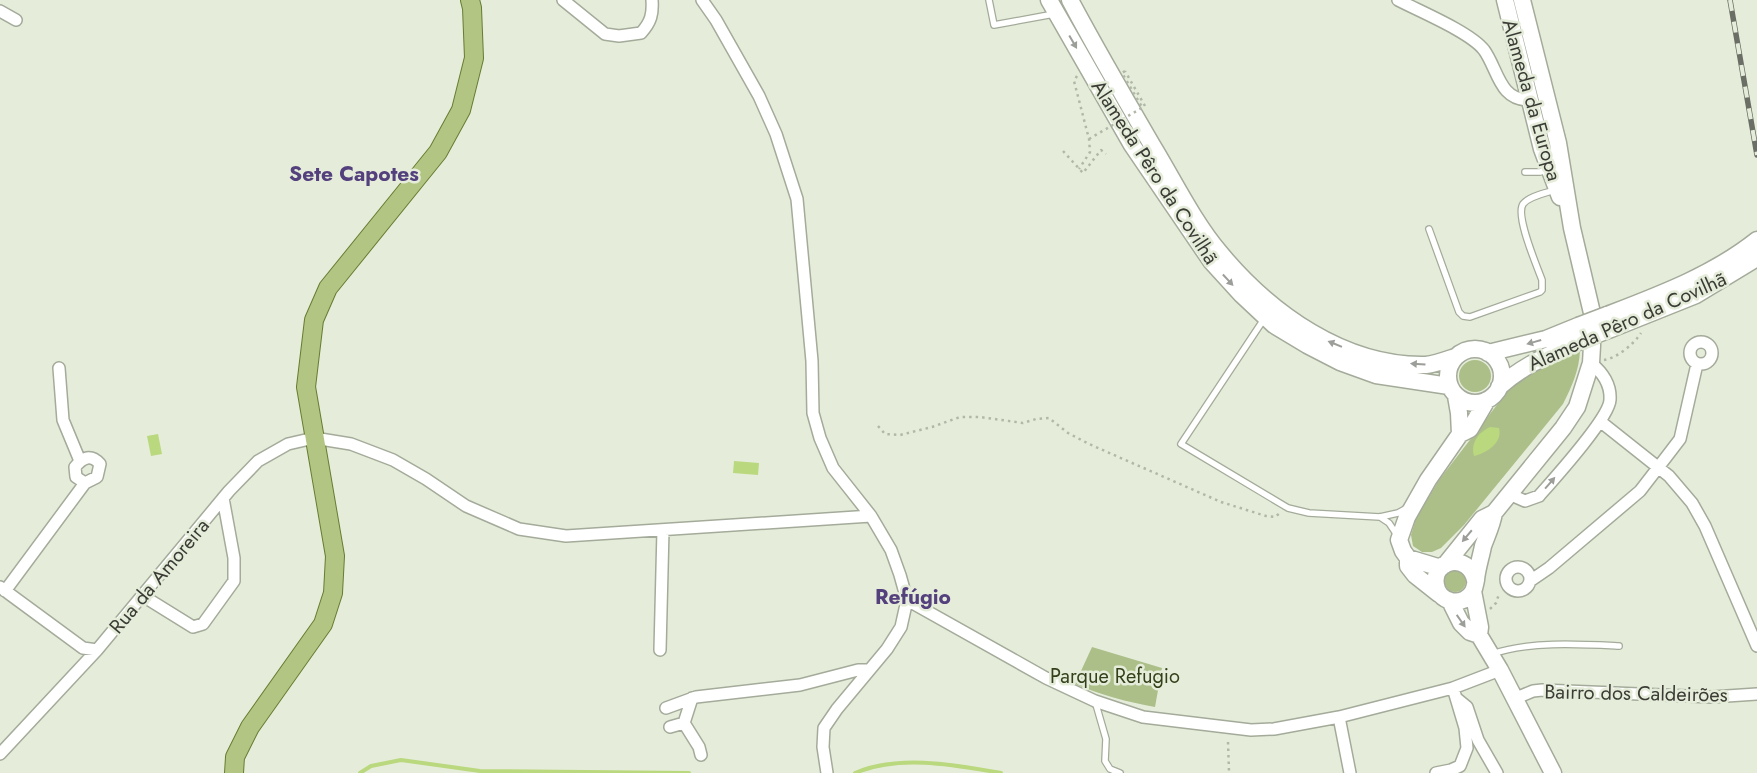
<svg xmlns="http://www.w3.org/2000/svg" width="1757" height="773" font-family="Jost,sans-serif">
  <rect width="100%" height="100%" fill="#e5edda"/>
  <path fill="#acbf89" d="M1580 351C1579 371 1572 386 1563 404L1464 525 1441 548 1432 552H1422L1413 546 1411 535 1416 518 1439 480 1513 384 1525 374Z
    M1459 376a16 16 0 1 1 32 0a16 16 0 1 1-32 0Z
    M1444 581a11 11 0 1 1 22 0a11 11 0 1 1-22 0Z
    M1092 647 1162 668 1155 707C1127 702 1101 695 1075 684Z"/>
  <path fill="#bad87e" d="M1490 427 1499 428C1503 443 1486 453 1474 456 1470 443 1479 432 1490 427Z
    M158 434 162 454 151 456 147 436Z
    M734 461 759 463 758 475 733 473Z"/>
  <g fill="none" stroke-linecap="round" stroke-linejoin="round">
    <path stroke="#bad87e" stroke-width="4" d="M360 773 371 766 401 760 480 771 689 773
      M855 773C899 754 955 765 1001 773"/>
    <g stroke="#a4ab9a" stroke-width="8">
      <path id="lane" d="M989 0 994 25 1054 14
        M1525 172H1540L1547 170
        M1429 229 1459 312 1463 316 1470 317 1540 292 1542 290V280C1537 266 1515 216 1523 204 1529 196 1546 193 1555 190
        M1264 319 1181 444 1288 508 1309 513 1380 517 1398 513 1407 508
        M1380 517 1389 523 1397 535
        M1492 654C1531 641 1579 644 1619 646
        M1095 701 1106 739 1105 761 1110 769 1120 773"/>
    </g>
    <g stroke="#a4ab9a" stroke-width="14">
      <path id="street" d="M563 0 605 34 619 36 641 33C651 22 653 14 652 0
        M702 0 716 20 759 96 776 134 797 199 812 361 813 413 820 438 833 468 871 516 891 550 900 575 907 600 901 627 887 649 837 709 824 728 823 747 827 773
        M1398 0C1419 11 1470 32 1484 50 1498 69 1499 101 1530 100
        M0 11 16 20
        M1690 353a11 11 0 1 1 22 0a11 11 0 1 1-22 0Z
        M59 368 63 420 80 461
        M1601 422 1669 476 1692 503 1705 526 1757 646
        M1509 494 1525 501 1539 496C1554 479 1609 418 1610 400 1611 385 1602 372 1591 363
        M1506 579a12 12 0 1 1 24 0a12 12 0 1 1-24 0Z
        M1530 581 1549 568 1640 491 1667 456 1680 439 1697 364
        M0 587 83 648 97 650 229 491 258 461 288 444 314 438 351 444 393 460 426 479 466 506 519 529 566 536 871 516
        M5 591 85 483 97 477 100 464C91 454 83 457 75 467L76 477 85 483
        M143 596 193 627 203 624 234 581V558L223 498
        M907 600 1046 678 1095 701 1143 717 1251 730 1274 729 1339 717 1453 688 1500 670
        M660 650 663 530
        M1456 698 1467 707 1478 740 1497 773
        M1516 698 1533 691 1542 690 1712 697 1757 694
        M666 708 696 697 800 685 858 670H869
        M1339 717 1350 773
        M684 723 699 747 701 755
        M670 727 684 723 692 698
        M0 754 97 650
        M1436 773 1451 770 1460 766 1467 748 1465 728 1453 688"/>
    </g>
    <g stroke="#a4ab9a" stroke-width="19">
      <path id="secondary" d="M1049 0 1132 145 1211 261 1242 295 1274 325 1307 345 1340 362 1376 375 1449 386
        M1070 0C1096 49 1124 97 1152 145 1174 181 1193 221 1220 253 1270 313 1344 367 1426 365 1435 364 1446 360 1455 357
        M1505 0 1542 149 1560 197
        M1607 315C1659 295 1713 275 1757 240
        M1611 329 1696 295 1757 258
        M1448 376a27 27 0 1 1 54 0a27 27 0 1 1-54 0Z
        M1488 353 1546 339 1578 326
        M1499 387C1525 364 1549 355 1580 341
        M1456 396 1459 413 1460 434
        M1408 558 1441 568
        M1445 565 1482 519 1494 513 1563 428 1577 407 1591 363 1592 346V313L1572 228 1558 143 1522 0
        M1475 580C1469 552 1431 559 1436 585 1437 593 1443 599 1451 601 1460 603 1469 599 1473 591 1475 587 1475 584 1476 580 1477 568 1481 557 1483 546 1487 535 1492 525 1494 513
        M1473 591 1480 627 1479 635
        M1439 594 1415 575 1408 566V558L1403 551 1399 540 1407 517 1428 480 1460 434 1470 429 1487 400
        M1450 601 1461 623 1470 632 1479 635 1500 670 1553 773"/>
    </g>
    <g stroke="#677c32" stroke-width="20">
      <path id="primary" d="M234 773 235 757 250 727 323 624 333 593 335 556 306 387 314 320 328 288 438 152 461 110 474 58 472 8 470 0"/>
    </g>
    <path stroke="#b1b8a8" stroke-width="2.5" stroke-dasharray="2.5 4" stroke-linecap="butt" d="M1077 76 1074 81 1089 139 1090 152 1079 169
      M1063 151 1083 173 1101 150 1106 154
      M1604 360C1617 358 1634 344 1641 333
      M878 426 885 434 900 435 932 427 960 417H980L1023 423 1036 419 1049 418 1068 433 1089 444 1221 502 1266 516 1275 517 1280 513
      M1490 609 1496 603 1499 594
      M1228 742 1229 772"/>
    <use href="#lane" stroke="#fff" stroke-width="5.5"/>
    <use href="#street" stroke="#fff" stroke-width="11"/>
    <use href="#secondary" stroke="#fff" stroke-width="16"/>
    <use href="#primary" stroke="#b2c583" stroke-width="18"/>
    <g stroke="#6a6e64" stroke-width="5.5">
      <path id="rail" d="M1730 0 1757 155"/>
    </g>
    <use href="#rail" stroke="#e5edda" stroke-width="4" stroke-dasharray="11" stroke-linecap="butt"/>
    <g stroke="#a4ab9a" stroke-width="19" stroke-linecap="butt">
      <path id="secondary-bridge" d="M1578 326 1607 315
        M1580 341 1611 329"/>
    </g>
    <path stroke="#b1b8a8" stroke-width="2.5" stroke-dasharray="2.5 4" stroke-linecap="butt" d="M1125 71 1122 73 1142 107
      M1089 139 1145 106 1125 71"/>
    <use href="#secondary-bridge" stroke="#fff" stroke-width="16"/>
  </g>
  <defs><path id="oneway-solid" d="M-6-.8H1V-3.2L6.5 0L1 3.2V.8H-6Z" transform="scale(1.25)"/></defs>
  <g fill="#9c9e9a">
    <use href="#oneway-solid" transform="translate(1073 42) rotate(60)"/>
    <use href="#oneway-solid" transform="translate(1228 280) rotate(47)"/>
    <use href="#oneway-solid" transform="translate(1534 342) rotate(164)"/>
    <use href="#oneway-solid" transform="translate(1335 344) rotate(-158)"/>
    <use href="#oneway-solid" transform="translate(1418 364) rotate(-176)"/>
    <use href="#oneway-solid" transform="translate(1550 483) rotate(-49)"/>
    <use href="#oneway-solid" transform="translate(1467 536) rotate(130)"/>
    <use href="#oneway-solid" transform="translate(1461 621) rotate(55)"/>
  </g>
  <g text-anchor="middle" stroke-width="5" stroke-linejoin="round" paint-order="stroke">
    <g font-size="20" fill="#3a3c35" stroke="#e5edda">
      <text transform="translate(1532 100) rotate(74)" y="7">Alameda da Europa</text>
      <text transform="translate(1155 172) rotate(57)" y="7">Alameda Pêro da Covilhã</text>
      <text transform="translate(1627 321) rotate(-24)" y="7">Alameda Pêro da Covilhã</text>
      <text transform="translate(159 576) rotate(-50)" y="7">Rua da Amoreira</text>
      <text transform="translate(1636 693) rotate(1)" y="7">Bairro dos Caldeirões</text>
    </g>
    <g font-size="20" fill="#34401a" stroke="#e5edda">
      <text x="1115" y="683">Parque Refugio</text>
    </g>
    <g font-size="21" font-weight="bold" fill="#54407d" stroke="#e5edda">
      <text x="354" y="181">Sete Capotes</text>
      <text x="913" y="604">Refúgio</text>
    </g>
  </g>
</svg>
